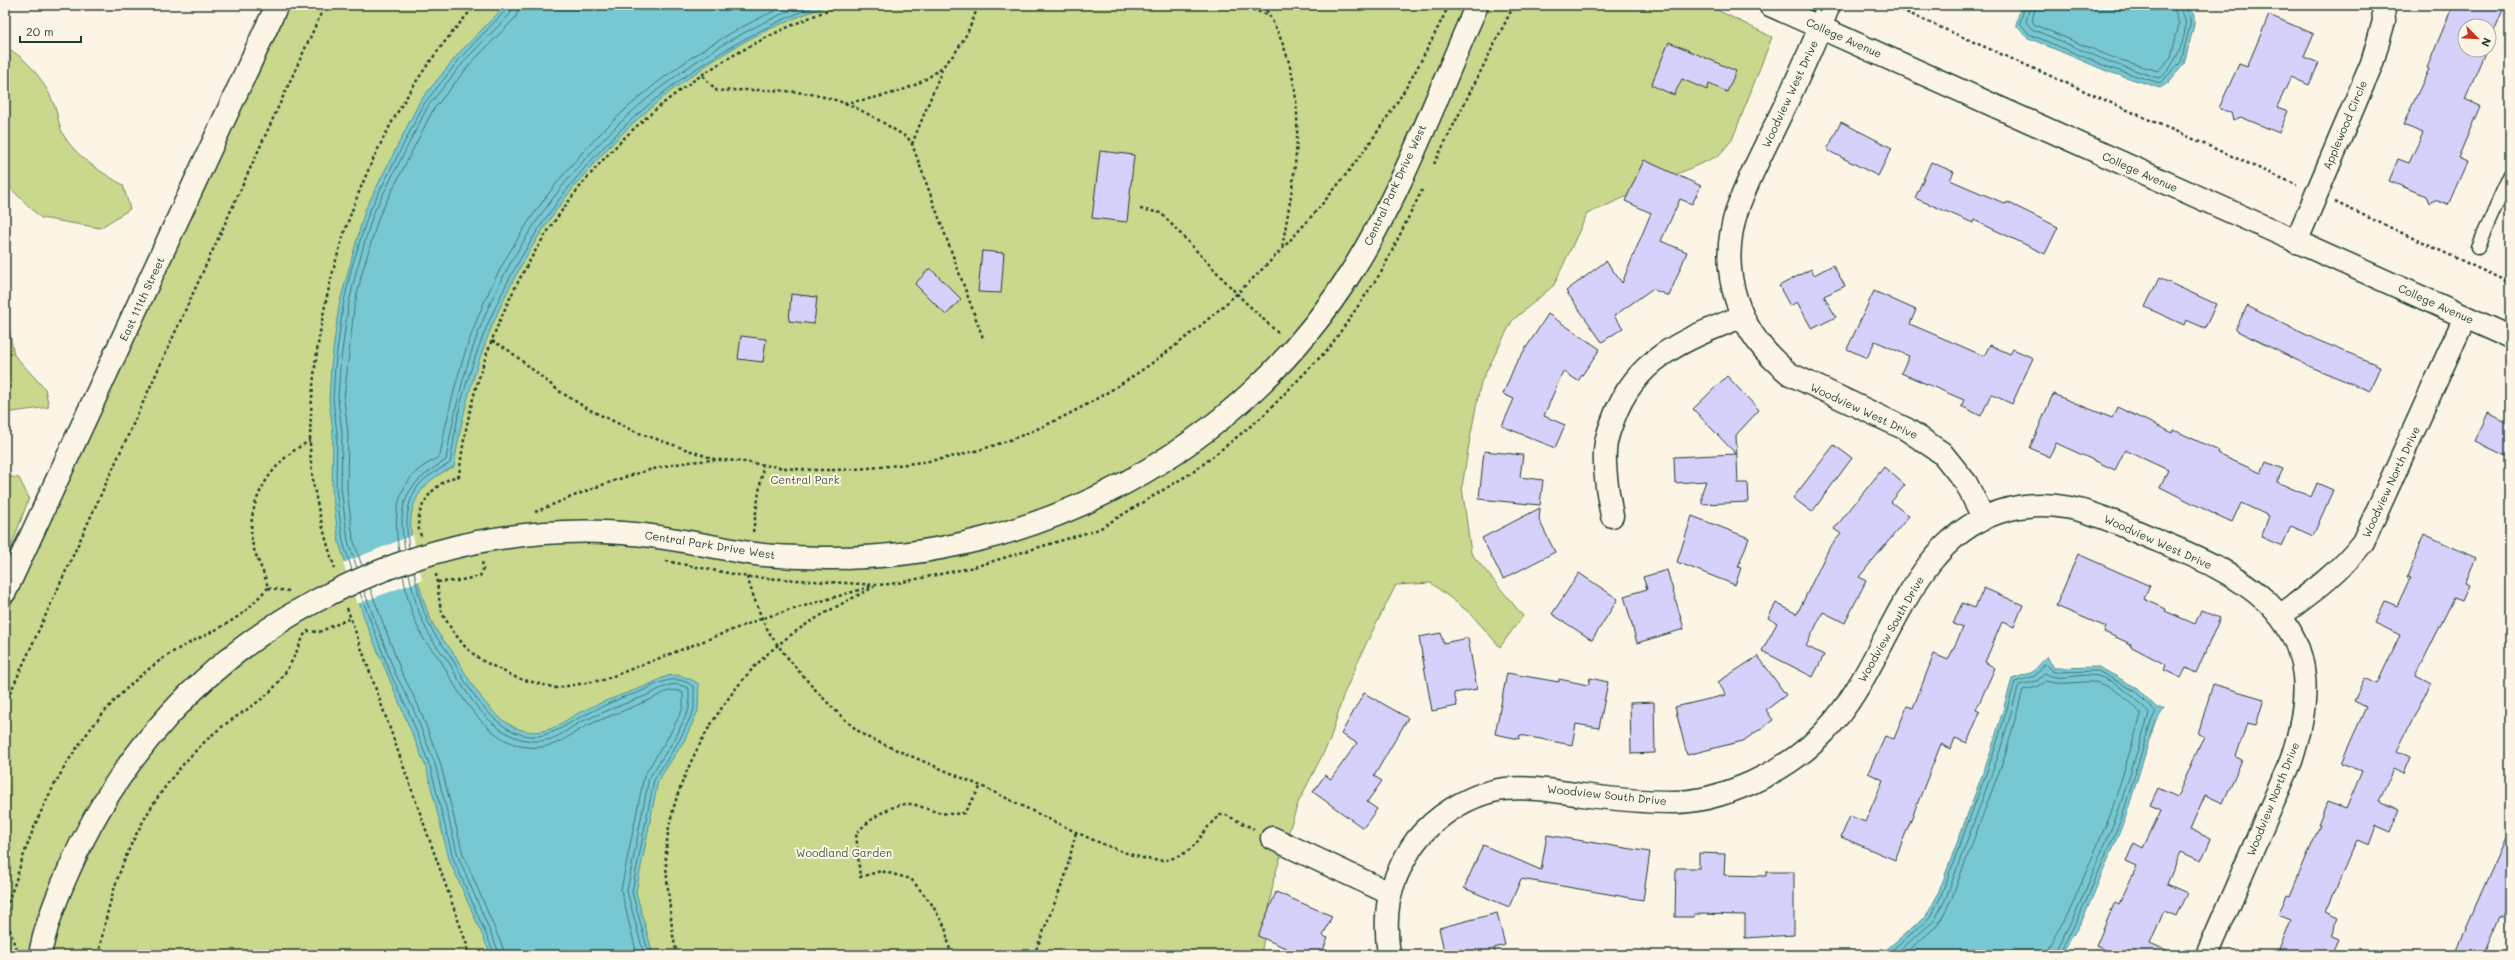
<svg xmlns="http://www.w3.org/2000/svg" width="2515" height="960" font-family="Mali,sans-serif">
  <rect width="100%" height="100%" fill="#fcf5e5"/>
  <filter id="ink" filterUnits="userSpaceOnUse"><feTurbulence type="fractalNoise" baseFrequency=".025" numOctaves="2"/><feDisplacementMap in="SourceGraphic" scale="8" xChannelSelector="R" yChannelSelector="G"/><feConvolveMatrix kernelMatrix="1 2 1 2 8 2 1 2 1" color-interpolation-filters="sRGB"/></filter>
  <g filter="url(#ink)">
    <path fill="#c9d88c" stroke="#748a60" d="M282 5H1707L1772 37 1732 140 1718 156 1587 214 1554 285 1512 321 1481 382 1470 438 1462 487 1471 553 1523 616 1500 647 1471 614 1431 583 1396 585 1366 644 1343 696 1330 740 1298 803 1274 878 1261 955H5V618Z
      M5 47C28 58 46 83 55 107 58 117 60 131 66 139 79 159 103 173 123 185L130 209 100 228 41 218 5 183Z
      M5 308 14 355 45 389 49 407 5 413Z
      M5 476 19 478 29 498 11 547 5 570Z"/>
    <path fill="#78c8d3" stroke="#549093" d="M506 5H829C797 17 766 29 737 46 582 138 479 288 454 467 426 478 408 500 411 531 413 564 421 605 438 633 443 641 451 648 456 657 474 689 503 742 547 730 558 727 567 719 577 714 597 703 619 696 641 688 666 678 671 667 699 684L698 711 684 741 658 781 636 892 653 955H491L449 859 426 767 366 623 339 543 332 489 333 433 329 400 331 366 339 305 365 210 420 101 460 52Z
      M2021 5H2187L2194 14V25L2184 64 2168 83 2160 88 2109 72 2026 37 2016 25Z
      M2047 656 2053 668 2099 667 2137 688 2157 708H2164L2155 722 2125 819 2084 917 2061 955H1880L1927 915 1938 894 1991 751 2012 679 2033 672Z"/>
    <path fill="#fcf5e5" d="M413 535 422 580 357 604 343 563Z"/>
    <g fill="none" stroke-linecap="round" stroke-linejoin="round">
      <path stroke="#437574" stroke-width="1" d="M2025 5 2020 23 2029 34 2110 68 2160 83 2181 62 2190 25V16L2184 5
        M2030 5 2026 22 2032 29 2112 63 2159 78C2174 70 2188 36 2185 19 2184 14 2180 11 2179 5
        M2036 5 2032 21 2035 25 2114 58 2158 71 2171 57 2179 24 2173 5
        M409 548C405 523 405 495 426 478 434 472 442 468 450 463 454 442 456 420 462 399 512 217 641 73 818 5
        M405 549C396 501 406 485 446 460 456 397 473 334 503 277 567 156 675 55 804 5
        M399 551C394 522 394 493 417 471 424 465 433 461 440 456 451 393 468 332 497 275 559 156 665 57 788 5
        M362 566 353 539 347 488 348 433 344 399 354 308 362 273 379 216 433 110 472 62 516 17 520 5
        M357 568 348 541 341 488 342 433 338 399 340 367 348 307 356 272 373 214 428 106 467 58 511 13 513 5
        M352 570 343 542 336 489 337 433 333 400 335 366 343 306 351 270 369 212 424 104 463 55 507 9 508 5
        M414 571C418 593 423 616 435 635 441 644 449 652 454 662 471 694 505 750 550 733 563 729 573 720 585 715 597 709 609 703 621 698 629 695 637 694 644 690 662 682 676 673 694 687V710L680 739 654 780 632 892 649 955
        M409 573C413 595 419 617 430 636 435 646 444 654 450 664 469 700 502 752 551 739 562 735 572 726 583 721 603 712 624 704 645 696 660 690 673 678 689 689V709L676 737 649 778 627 891 644 955
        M403 575C407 597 413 622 425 641 432 650 440 658 445 668 465 706 502 762 554 744 565 740 575 732 586 726 606 717 626 710 647 701 658 697 671 685 683 693V708L670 734 644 776 621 890 637 955
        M370 588 401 671 418 705 440 762 463 854 506 955
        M364 591 395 673 413 708 435 764 458 856 500 955
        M360 593 391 675 408 710 430 766 453 858 495 955
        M1886 955 1930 918 1941 896 1994 752 2015 682 2035 676 2045 664 2053 672 2098 671 2135 691 2156 712 2151 721 2122 817 2080 915 2058 955
        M1894 955 1934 921 1946 898 1999 754 2019 685 2037 681 2045 673C2060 683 2079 672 2097 676 2112 679 2141 700 2149 714L2117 815 2076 913 2053 955
        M1903 955 1938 925 1951 900 2005 756 2023 690 2038 687 2046 681C2060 686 2078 681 2093 682 2107 682 2135 703 2141 715L2111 813 2070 910 2049 946 2047 955"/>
    </g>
    <path fill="#d6d1fa" stroke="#1f3d34" d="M2453 5H2505L2489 43V26H2465V50H2486L2465 99 2480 106 2458 158 2467 162 2448 205 2435 200 2429 203 2426 196 2389 181 2398 159 2409 163 2423 133 2403 125 2429 69 2427 68Z
      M2269 15 2314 34 2304 57 2319 63 2309 85 2291 77 2277 107 2288 111 2279 133 2241 117 2233 120 2231 113 2219 108 2239 64 2247 67Z
      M1669 42 1736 71 1727 92 1709 84 1707 90 1682 79 1674 95 1651 85Z
      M1841 122 1892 148 1878 176 1827 150Z
      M1100 151 1134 155 1127 222 1092 218Z
      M1644 160 1701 186 1692 204 1680 199 1661 241 1687 252 1669 296 1652 289 1614 316 1623 328 1602 342 1566 291 1606 261 1622 283 1651 213 1625 201Z
      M1931 162 1954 172 1950 180 2006 204 2007 202 2058 227 2045 254 1974 220 1973 223 1915 198Z
      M982 251 1004 253 1001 293 978 292Z
      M1833 265 1845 286 1824 296 1836 317 1812 329 1797 302 1790 306 1779 286 1811 269 1814 275Z
      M930 268 961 299 946 315 915 284Z
      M2159 278 2216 304 2205 328 2186 320 2184 325 2145 307Z
      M1874 291 1916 310 1910 324 1984 356 1990 345 2010 354 2013 349 2033 358 2012 404 1991 394 1981 416 1961 406 1964 400 1901 373 1909 356 1875 341 1867 358 1847 349Z
      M791 294 817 297 814 324 789 321Z
      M2247 306 2317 340 2380 366 2370 391 2311 367 2235 330Z
      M1548 314 1600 349 1578 381 1563 371 1544 416 1565 425 1555 448 1502 426 1514 399 1503 394 1515 365Z
      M741 336 766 339 763 362 738 359Z
      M1727 376 1759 410 1736 435 1738 483H1748L1749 502 1702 504V492L1706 481 1675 483 1674 457 1736 454 1693 409Z
      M2053 394 2112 418 2117 407 2173 433 2174 430 2219 451 2218 454 2261 473 2266 462 2283 469 2277 482 2311 497 2317 483 2333 490 2313 536 2291 526 2282 546 2261 537 2269 516 2241 503 2232 522 2210 512 2160 487 2168 470 2125 450 2115 470 2056 443 2050 457 2030 448Z
      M2488 413 2510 424V458L2475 441Z
      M1834 445 1852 458 1812 512 1793 498Z
      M1484 451 1523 455 1520 477 1543 480 1540 505 1479 499Z
      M1884 467 1905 485 1891 502 1909 516 1859 577 1866 581 1845 623 1823 612 1806 646 1824 655 1813 677 1762 651 1777 623 1768 618 1776 603 1797 614 1829 548 1841 534 1834 529Z
      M1540 508 1539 520 1555 552 1503 579 1482 538Z
      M1692 516 1749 538 1738 567 1741 568 1735 585 1677 562Z
      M2424 534 2476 558 2465 583 2469 585 2462 601 2454 598 2416 675 2431 683 2397 751 2410 757 2403 774 2393 769 2379 801 2399 810 2390 832 2376 826 2369 845 2357 840 2326 911 2339 917 2331 936 2338 939 2331 955H2277L2291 920 2278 915 2287 895 2290 896 2320 824H2318L2327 802 2346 809 2362 771 2341 763 2366 707 2354 701 2365 678 2377 684 2400 635 2375 623 2385 601 2397 606 2410 578 2407 577Z
      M2078 554 2150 586 2144 599 2166 609 2165 611 2195 624 2201 610 2220 618 2196 673 2186 668 2181 678 2164 670 2166 665 2130 646 2131 644 2104 632 2106 627 2056 606Z
      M1667 570 1684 629 1637 643 1624 596 1647 589 1643 577Z
      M1579 573 1618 599 1592 640 1552 614Z
      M1984 588 2023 605 2014 627 2002 622 1985 662 1995 668 1976 710 1980 712 1967 743 1955 738 1951 749 1941 744 1895 860 1841 837 1850 816 1865 822 1883 780 1868 773 1885 736 1894 739 1907 706 1913 708 1934 654 1948 660 1963 628 1953 624 1962 603 1975 608Z
      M1441 633 1443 643 1468 638 1477 689 1454 693 1457 706 1432 711 1419 637Z
      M1758 656 1786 695 1766 710 1773 720 1743 741 1687 755 1675 707 1726 695 1718 682Z
      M1507 673 1559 682V679L1588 685 1590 678 1608 682 1599 728 1576 724 1572 745 1520 735 1519 739 1495 734Z
      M2213 684 2264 699 2256 725 2247 723 2236 757 2242 760 2223 803 2205 795 2190 829 2211 839 2201 861 2181 852 2167 884 2187 893 2176 916 2164 911 2150 943 2177 955H2116L2096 946 2115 902 2119 904 2137 866 2126 861 2134 843 2143 848 2161 810 2150 805 2158 788 2177 797 2204 736 2198 734Z
      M1364 693 1408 718 1374 776 1382 781 1367 802 1377 809 1363 828 1313 792 1325 775 1331 779 1357 743 1341 734Z
      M1654 702 1655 753 1631 754 1630 703Z
      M2510 827V899L2503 916 2500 915 2483 955H2454Z
      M1547 835 1650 852 1643 900 1521 879 1509 907 1464 888 1483 845 1541 870Z
      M1699 853 1725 854 1724 875 1766 876V872H1794V935L1745 938V915L1694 914V917H1675L1676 868H1699Z
      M1276 892 1332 916 1323 936 1328 938 1321 955H1302L1258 936Z
      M1497 913 1505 945 1494 948 1496 955H1445L1439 928Z"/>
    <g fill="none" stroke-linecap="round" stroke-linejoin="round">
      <g stroke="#1f3d34" stroke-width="15">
        <path id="lane" d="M2478 247 2510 174"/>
      </g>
      <g stroke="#1f3d34" stroke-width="25">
        <path id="street" d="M1829 5C1813 46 1795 85 1776 124 1763 151 1748 179 1738 207 1716 271 1738 334 1790 374L1906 429 1942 453 1966 483 1983 517
          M2296 242 2372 63 2384 21 2383 5
          M1612 516C1608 495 1604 473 1605 452 1605 442 1609 430 1613 420 1635 358 1685 339 1741 317
          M477 542C525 533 574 529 623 533 668 536 711 547 755 554 778 557 802 557 826 558 1037 560 1240 450 1352 271 1403 190 1438 93 1477 5
          M2280 616C2311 593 2340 572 2363 542L2465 317
          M1272 838 1389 893
          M40 955C45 926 56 899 68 872 117 758 203 662 312 603
          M1389 955C1383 912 1388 885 1411 848 1419 835 1431 824 1443 815 1493 779 1526 787 1582 795 1612 799 1644 802 1674 802 1700 802 1728 793 1751 783 1784 768 1813 748 1835 720 1890 654 1910 541 1999 512 2047 496 2089 510 2133 530 2178 550 2230 567 2267 602 2315 648 2310 703 2291 761L2207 955"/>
      </g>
      <g stroke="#1f3d34" stroke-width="25">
        <path id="secondary" d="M1770 5 2510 337
          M5 592 277 5"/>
      </g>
      <path stroke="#1f3d34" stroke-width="2.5" stroke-dasharray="3 3" stroke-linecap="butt" d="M1241 5 1270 16
        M1263 5C1314 86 1297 160 1282 248
        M1890 5 2297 185
        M703 76 717 91C759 89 803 88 844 103 866 111 888 126 908 138L912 144 983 338
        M844 103C913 93 956 77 978 5
        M912 144 942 70
        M1434 164 1514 5
        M2335 202 2510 283
        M1140 209 1161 213 1241 298 1278 333
        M492 341 507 349 559 391 588 409 636 432 717 460
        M535 512C593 488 654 461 718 460 743 460 770 467 796 469 835 472 875 468 914 463 1104 442 1289 267 1390 113 1413 79 1431 42 1449 5
        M753 532 763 466
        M421 536C410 511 435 480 459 476 474 330 554 188 670 98 721 58 780 28 841 5
        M666 561 748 577 878 585 898 583 974 567 1099 529 1196 470 1263 416 1330 347 1382 271 1422 190
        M335 569C322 528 310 484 310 440 313 281 367 123 476 5
        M436 574 440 605 443 615 452 630 466 648 481 660 517 678 556 688 603 680 763 618 873 586
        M747 577C753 595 760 617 770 634 787 660 843 724 869 738 906 754 944 770 981 786 1018 802 1133 867 1166 860 1201 852 1198 832 1220 815H1226L1254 829
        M438 582 457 581 480 576 483 569 482 561
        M289 591 268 588C265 572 255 558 252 541 246 500 274 458 310 441
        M347 608 467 945V955
        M307 631 319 632 351 618
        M5 704 325 5
        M17 955C16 946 6 920 6 915 6 904 13 890 16 880 39 798 86 717 154 665 181 643 215 634 243 613 252 606 259 596 268 588
        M99 955C112 870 146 795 211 736 227 721 247 711 264 697 285 680 295 655 306 631
        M678 955C672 940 672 924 670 908 668 887 664 862 667 841 674 775 726 686 778 645 807 621 841 604 874 587
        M951 955 945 927 931 903 911 879 881 871 860 877 856 833C869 820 896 799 916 805 934 811 943 816 964 813L981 786
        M1034 955 1065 877 1076 832"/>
      <use href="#lane" stroke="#fcf5e5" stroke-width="12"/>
      <use href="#street" stroke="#fcf5e5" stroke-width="22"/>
      <use href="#secondary" stroke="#fcf5e5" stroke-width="22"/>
      <g stroke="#1f3d34" stroke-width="25" stroke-linecap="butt">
        <path id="street-bridge" d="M312 603C364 575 418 554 477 542"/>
      </g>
      <use href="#street-bridge" stroke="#fcf5e5" stroke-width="22"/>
    </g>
  </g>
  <g text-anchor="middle" stroke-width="4" stroke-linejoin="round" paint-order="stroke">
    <g font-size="11" fill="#1f3d34" stroke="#fcf5e5">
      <text transform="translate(1844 38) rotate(24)" y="4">College Avenue</text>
      <text transform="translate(1790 94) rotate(-65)" y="4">Woodview West Drive</text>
      <text transform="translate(2345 125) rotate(-67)" y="4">Applewood Circle</text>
      <text transform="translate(2140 172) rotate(24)" y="4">College Avenue</text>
      <text transform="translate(1395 185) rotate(-65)" y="4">Central Park Drive West</text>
      <text transform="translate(142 299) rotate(-65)" y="4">East 111th Street</text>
      <text transform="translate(2436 304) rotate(24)" y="4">College Avenue</text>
      <text transform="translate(1864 411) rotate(25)" y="4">Woodview West Drive</text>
      <text transform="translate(2391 482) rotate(-65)" y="4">Woodview North Drive</text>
      <text transform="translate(2158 542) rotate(24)" y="4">Woodview West Drive</text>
      <text transform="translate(710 545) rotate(9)" y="4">Central Park Drive West</text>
      <text transform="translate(1891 629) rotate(-60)" y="4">Woodview South Drive</text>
      <text transform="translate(1607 795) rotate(6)" y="4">Woodview South Drive</text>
      <text transform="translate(2273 799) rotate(-68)" y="4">Woodview North Drive</text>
    </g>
    <g font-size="11" fill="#415c46" stroke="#fcf5e5">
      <text x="805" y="484">Central Park</text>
      <text x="844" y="857">Woodland Garden</text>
    </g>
  </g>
  <rect width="2515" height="960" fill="none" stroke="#fcf5e5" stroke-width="20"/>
  <rect x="10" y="10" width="2495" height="940" fill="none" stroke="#1f3d34" stroke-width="1.5" filter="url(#ink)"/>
  <g transform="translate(2477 38) rotate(114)"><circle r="19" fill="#fcf5e5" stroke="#a4ab9e"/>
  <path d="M0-3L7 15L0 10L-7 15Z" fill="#c8321e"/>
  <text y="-6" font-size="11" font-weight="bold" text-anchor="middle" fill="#1f3d34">N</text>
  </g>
  <path d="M20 36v6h61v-6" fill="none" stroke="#1f3d34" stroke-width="2"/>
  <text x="26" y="36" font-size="12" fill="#1f3d34" stroke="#fcf5e5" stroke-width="3" paint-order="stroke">20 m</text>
</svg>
